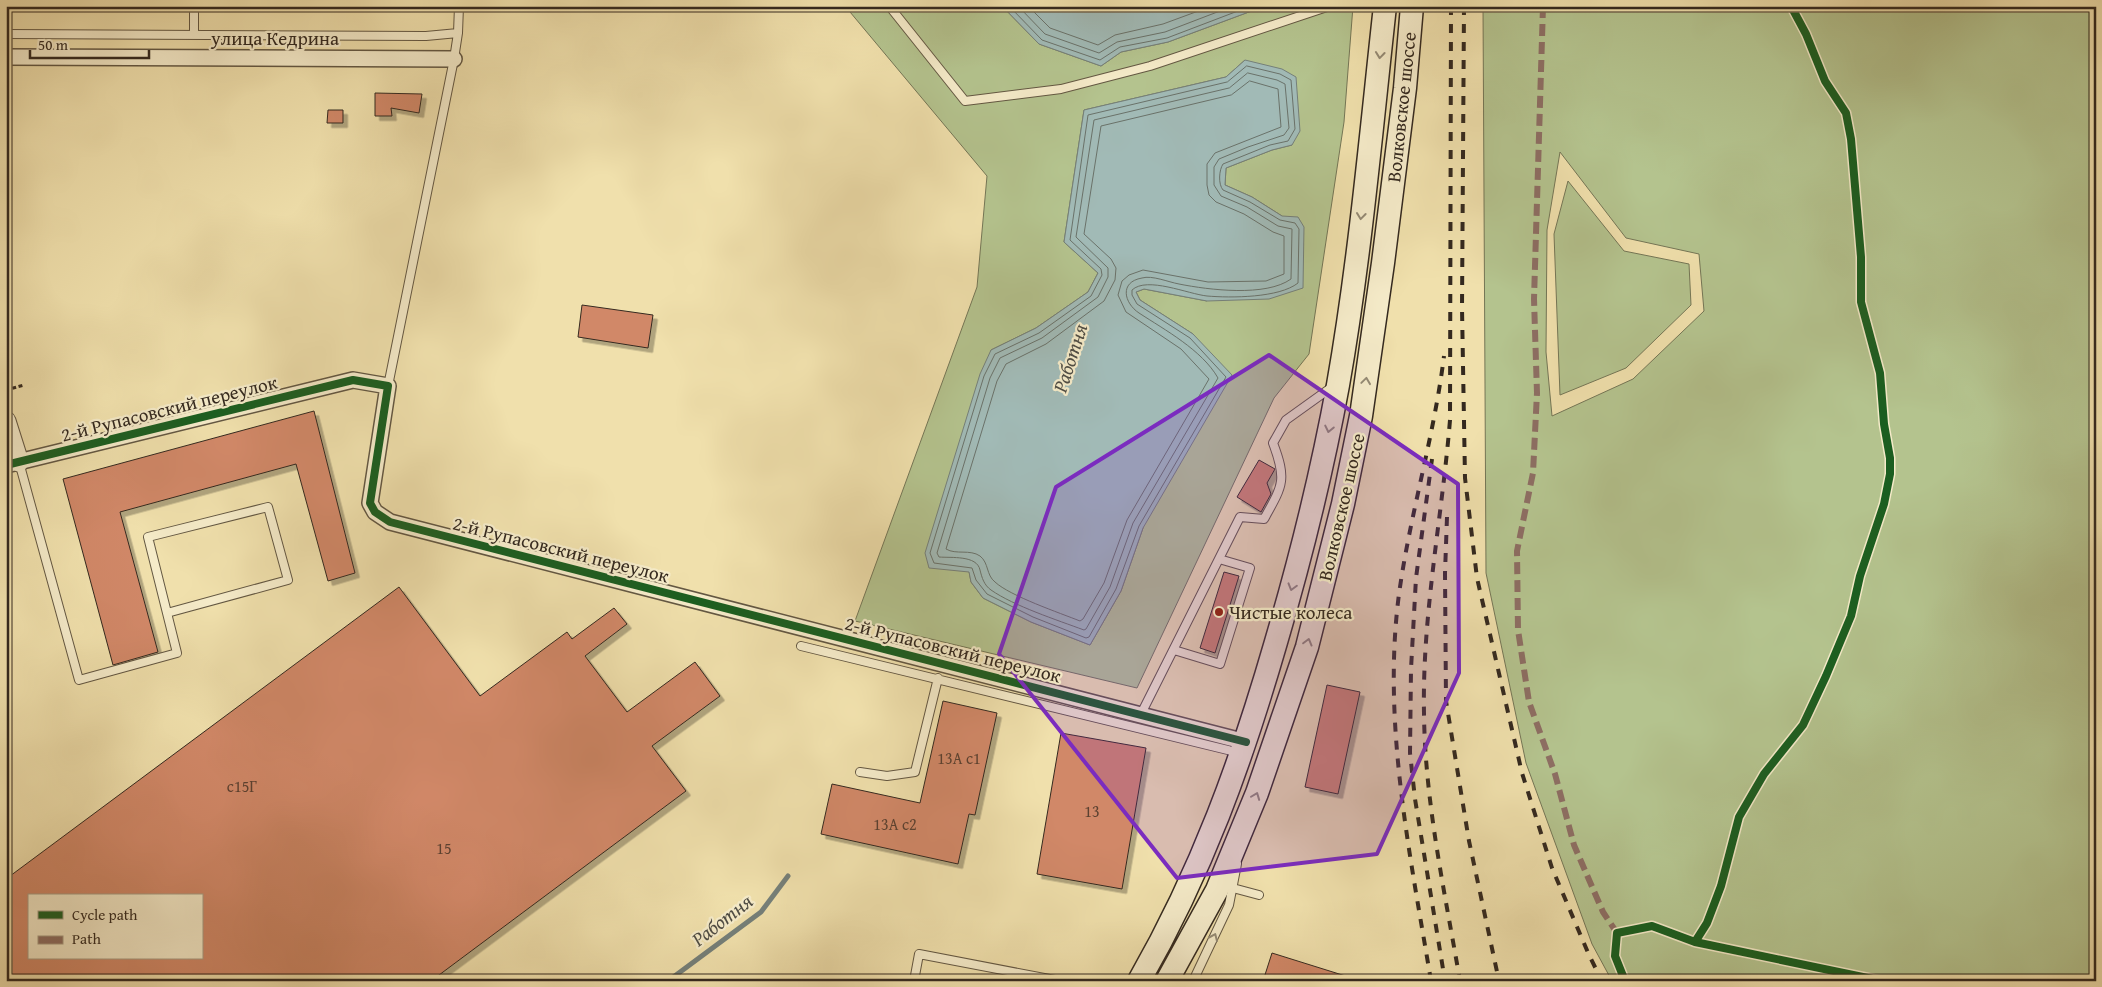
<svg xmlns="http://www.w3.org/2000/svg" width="2102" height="987" font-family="'Gentium Book Plus',serif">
  <defs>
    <filter id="shadow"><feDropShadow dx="4.5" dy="4.5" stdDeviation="0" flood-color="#0004"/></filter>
  </defs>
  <rect width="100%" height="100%" fill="#f0e0ac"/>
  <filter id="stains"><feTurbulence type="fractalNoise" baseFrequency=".004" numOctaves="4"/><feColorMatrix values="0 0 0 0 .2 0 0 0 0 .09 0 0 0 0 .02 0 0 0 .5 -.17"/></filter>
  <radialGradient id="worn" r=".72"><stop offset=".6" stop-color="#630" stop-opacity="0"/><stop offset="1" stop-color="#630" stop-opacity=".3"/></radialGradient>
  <path fill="#b4c38e" stroke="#747656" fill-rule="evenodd" d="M845 6H1002L1039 44 1101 66 1121 52 1168 42 1265 6H1353L1344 122 1309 354 1274 398 1137 688 855 621 977 287 987 176ZM1245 60 1292 145 1272 150 1226 168 1225 185 1252 197 1282 216 1207 301 1144 289 1136 292 1140 300 1193 334 1143 528 1121 591 1090 645 1031 622 983 598 971 582 969 571 991 350 1036 328 1088 292 1098 273 1064 242 1084 110 1226 77Z
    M1483 6H2096V981H1612L1592 944 1526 763 1486 573ZM1560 152 1626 238 1699 254 1704 311 1633 379 1552 416 1546 352 1547 230Z
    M1568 181 1624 251 1689 264 1691 305 1626 368 1560 395 1554 234Z"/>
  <path fill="#a1bab6" stroke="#75807a" d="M1002 6H1265L1168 42 1121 52 1101 66 1039 44Z
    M1245 60 1282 69 1296 77 1300 131 1292 145 1272 150 1226 168 1225 185 1252 197 1282 216 1298 217 1304 227 1303 288 1269 299 1207 301 1144 289 1136 292 1140 300 1193 334 1232 375 1143 528 1121 591 1090 645 1031 622 983 598 971 582 969 572 929 568 925 553 980 374 991 350 1036 328 1088 292 1098 273 1064 242 1084 110 1226 77Z"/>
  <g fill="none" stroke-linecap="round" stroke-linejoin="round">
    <path stroke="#6a726a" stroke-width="1" d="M1009 6 1042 40 1100 60 1120 47 1167 38 1251 6
      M1018 6 1045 34 1099 53 1117 42 1165 32 1233 6
      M1028 6 1050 28 1098 45 1115 35 1163 24 1212 6
      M1247 66 1280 74 1291 80 1295 129 1288 141 1270 145 1223 164C1219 170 1218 184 1223 190L1250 202 1280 220 1295 223 1299 229 1298 283C1279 298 1231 298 1207 296 1188 294 1147 276 1132 290V295L1137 304 1190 338 1226 377 1139 526 1116 589 1089 637 1086 638 1033 617 987 594 976 580 972 568 934 563 930 553 984 376 995 354 1039 333 1091 296 1102 275 1101 269 1070 240 1088 115 1227 82Z
      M1248 73 1277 80 1285 84 1289 128 1284 135 1248 147 1219 159 1214 167V185L1221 196 1247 207 1278 226 1292 229 1291 279C1266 297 1209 290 1179 284 1168 282 1152 275 1142 278 1119 282 1124 303 1139 313 1165 330 1202 350 1218 378L1133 523 1110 587 1086 629 1084 630C1057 620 1014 606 991 590 984 585 982 578 980 570 977 555 951 558 939 557L937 553 990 378 1000 358 1042 338 1098 297 1108 277V268L1076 237 1094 120 1229 88Z
      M1250 81 1278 89 1281 127 1215 153 1207 164V185L1209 195 1216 202 1244 214 1273 232 1284 236V274L1266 281 1208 282 1143 270 1129 275 1122 281 1118 295 1126 312 1181 349 1209 379 1127 520 1104 583 1083 619 1080 621C1060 613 1010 596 995 582 986 575 989 563 980 556 970 549 956 555 946 549L997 381 1006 364 1046 344 1104 301 1115 280 1116 268 1111 259 1084 234 1101 126 1231 95Z"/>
    <path stroke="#75807a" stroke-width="5" d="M668 981 761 912 788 876"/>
  </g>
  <path fill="#d18867" stroke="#34291f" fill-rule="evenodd" filter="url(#shadow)" d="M375 93 422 94 419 113 391 108 392 116H375Z
    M328 110H343V123H327Z
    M582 305 653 315 648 348 578 337Z
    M314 411 355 573 328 581 296 464 120 512 158 652 113 665 63 479Z
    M1259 460 1275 469 1267 483 1271 494 1261 512 1237 497Z
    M1224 572 1239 576 1215 653 1200 648Z
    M399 587 480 696 567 632 572 639 614 608 627 624 585 656 627 712 695 662 720 696 652 746 686 791 431 981H6V879ZM29 896H201V958H29Z
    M1327 685 1360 692 1338 794 1305 787Z
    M943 701 997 713 975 815 969 814 958 864 821 834 832 784 920 803Z
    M1061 733 1146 748 1122 889 1037 874Z
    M1272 953 1352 978 1351 981H1263Z"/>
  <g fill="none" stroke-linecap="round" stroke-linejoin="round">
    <g stroke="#635742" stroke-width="10">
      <path id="service" d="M890 7 965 101 1061 89 1150 66 1330 6
        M6 34 426 36 458 33
        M194 34V6
        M388 386 454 59 458 33 459 6
        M19 462 79 680 177 653 148 537 268 507 288 580 167 613
        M801 646 1240 753
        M1174 650 1220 664 1250 568 1219 559
        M1141 714 1240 517 1264 519C1283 485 1287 480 1273 443L1286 420 1332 387
        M860 772 887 776 915 772 938 678
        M1229 887 1259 895
        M914 981 919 954 1060 981
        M1193 981 1229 905 1237 864"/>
    </g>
    <g stroke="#635742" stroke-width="18">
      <path id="minor" d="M6 57 454 59
        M6 465 353 380 388 386 370 503 375 512 390 522 1246 742"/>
    </g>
    <g stroke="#635742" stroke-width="21">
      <path id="tertiary" d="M6 421 19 462"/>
    </g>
    <g stroke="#34291f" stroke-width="25">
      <path id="secondary" d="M1139 981C1202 871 1241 763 1276 642 1301 557 1322 472 1338 385 1360 260 1371 132 1385 6
        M1167 981 1217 890 1257 793 1307 647 1343 504 1361 416 1383 263 1405 88 1412 6"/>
    </g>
    <path stroke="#34291f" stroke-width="3" stroke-dasharray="4 2.5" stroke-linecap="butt" d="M6 390 24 385
      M1695 942 1882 981
      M1625 981 1615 956 1617 933 1652 926 1695 942 1707 923 1721 886 1739 817 1764 774 1803 725 1826 676 1851 616 1860 576 1884 504 1890 474V458L1884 424 1880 373 1861 302V257L1851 139 1846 113 1825 81 1806 34 1791 6"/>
    <use href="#service" stroke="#f5ebc9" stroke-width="8"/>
    <use href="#minor" stroke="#f5ebc9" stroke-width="15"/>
    <use href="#tertiary" stroke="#f5ebc9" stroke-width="19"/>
    <use href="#secondary" stroke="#f5ebc9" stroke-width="22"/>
    <path stroke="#34291f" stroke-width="4" stroke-dasharray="9 9" stroke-linecap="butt" d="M1451 6 1450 420C1442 518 1422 615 1424 714 1425 803 1445 893 1460 981
      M1464 6 1462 308 1465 478 1477 578 1522 773 1552 868 1589 955 1602 981
      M1432 459 1416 578 1411 669 1410 753 1415 799 1445 981
      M1447 517 1445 573 1446 701 1469 841 1499 981
      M1431 981C1410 854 1382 723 1399 594 1410 514 1434 437 1444 356"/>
    <path stroke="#8d6e63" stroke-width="6" stroke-dasharray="12 6" stroke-linecap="butt" d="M1543 6 1534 299 1537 393 1533 473 1517 551 1518 630 1529 702 1555 774 1574 845 1603 912 1617 933"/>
    <g stroke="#f5ebc9" stroke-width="11">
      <path id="cycleway" d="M6 465 353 380 388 386 370 503 375 512 390 522 1246 742
        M1695 942 1882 981
        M1625 981 1615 956 1617 933 1652 926 1695 942 1707 923 1721 886 1739 817 1764 774 1803 725 1826 676 1851 616 1860 576 1884 504 1890 474V458L1884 424 1880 373 1861 302V257L1851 139 1846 113 1825 81 1806 34 1791 6"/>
    </g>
    <use href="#cycleway" stroke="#1b5e20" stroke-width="8"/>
  </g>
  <defs><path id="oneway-chevron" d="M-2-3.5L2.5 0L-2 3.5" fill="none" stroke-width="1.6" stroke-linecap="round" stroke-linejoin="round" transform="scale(1.25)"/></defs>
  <g stroke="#948a74">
    <use href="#oneway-chevron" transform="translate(1380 55) rotate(96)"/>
    <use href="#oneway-chevron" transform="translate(1361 216) rotate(97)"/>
    <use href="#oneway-chevron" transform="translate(1366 381) rotate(-82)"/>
    <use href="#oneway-chevron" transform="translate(1329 429) rotate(102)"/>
    <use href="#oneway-chevron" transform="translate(1292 587) rotate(106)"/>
    <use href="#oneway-chevron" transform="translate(1308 642) rotate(-75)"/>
    <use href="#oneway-chevron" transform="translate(1256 796) rotate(-69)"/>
    <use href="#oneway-chevron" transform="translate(1214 937) rotate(-66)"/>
  </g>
  <path fill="#7b2cbf" fill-opacity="0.2" stroke="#7b2cbf" stroke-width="4" stroke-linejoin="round" d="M1269 355 1458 484 1459 673 1377 854 1177 878 999 654 1056 487Z"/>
  <circle fill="#8f2418" stroke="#f5ebc9" stroke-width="2" cx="1219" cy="612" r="5"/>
  <g text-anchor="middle" stroke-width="4.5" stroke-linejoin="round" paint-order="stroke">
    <g font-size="16" fill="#5b4131">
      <text x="959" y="764">13А с1</text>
      <text x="242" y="792">с15Г</text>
      <text x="1092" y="817">13</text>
      <text x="895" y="830">13А с2</text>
      <text x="444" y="854">15</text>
    </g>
    <g font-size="19" fill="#34291f" stroke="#f5ebc9">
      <text x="275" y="45">улица Кедрина</text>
      <text transform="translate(1401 107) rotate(-84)" y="7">Волковское шоссе</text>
      <text transform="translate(169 408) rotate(-14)" y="7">2-й Рупасовский переулок</text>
      <text transform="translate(1341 507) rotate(-77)" y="7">Волковское шоссе</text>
      <text transform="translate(561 549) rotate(14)" y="7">2-й Рупасовский переулок</text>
      <text transform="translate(953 649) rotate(14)" y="7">2-й Рупасовский переулок</text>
    </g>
    <g font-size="19" fill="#34291f" stroke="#f5ebc9" text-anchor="start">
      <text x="1229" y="619">Чистые колеса</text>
    </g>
    <g font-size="20" font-style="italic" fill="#4f4d45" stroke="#f5ebc9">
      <text transform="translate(1070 358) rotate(-72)" y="7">Работня</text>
      <text transform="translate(722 920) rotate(-38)" y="7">Работня</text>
    </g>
  </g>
  <rect width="2102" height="987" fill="none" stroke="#f0e0ac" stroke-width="25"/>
  <rect x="8" y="8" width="2087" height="972" fill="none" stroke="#34291f" stroke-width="2.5"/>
  <rect x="12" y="12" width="2077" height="962" fill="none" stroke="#34291f"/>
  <rect x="28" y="894" width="175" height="65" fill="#f5ebc9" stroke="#a89d85"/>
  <rect x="38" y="911" width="25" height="8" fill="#1b5e20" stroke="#a89d85"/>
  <text x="72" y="920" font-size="15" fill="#34291f">Cycle path</text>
  <rect x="38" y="936" width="25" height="8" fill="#8d6e63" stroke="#a89d85"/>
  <text x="72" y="944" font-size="15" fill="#34291f">Path</text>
  <path d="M30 50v8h119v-8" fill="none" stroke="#34291f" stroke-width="2.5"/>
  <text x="38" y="50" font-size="15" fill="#34291f" stroke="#f5ebc9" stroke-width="4" paint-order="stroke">50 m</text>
  <rect width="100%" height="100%" filter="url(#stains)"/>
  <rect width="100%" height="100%" fill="url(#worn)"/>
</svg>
